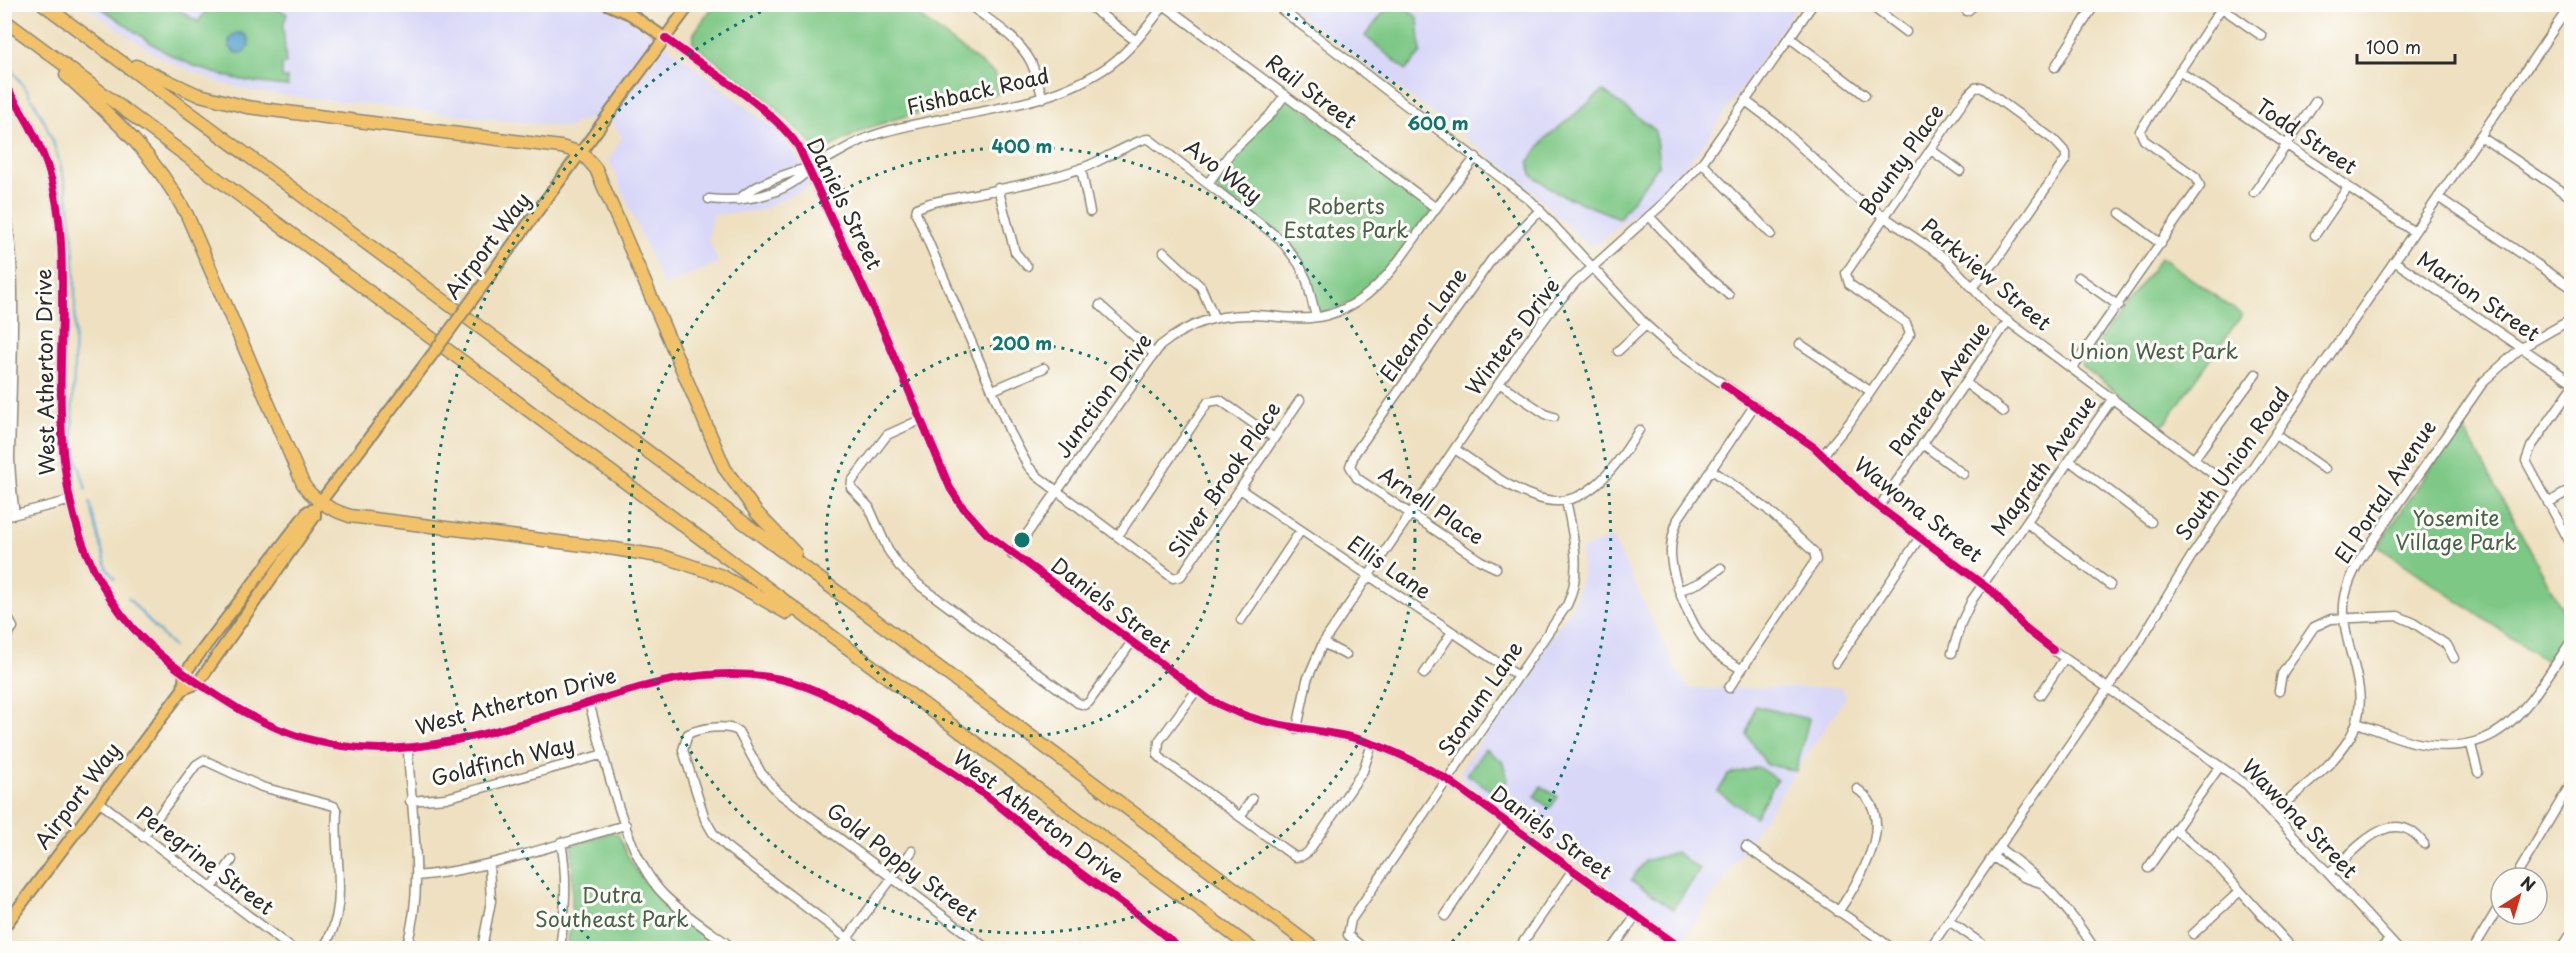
<svg xmlns="http://www.w3.org/2000/svg" width="2576" height="953" font-family="'Playpen Sans',sans-serif">
  <rect width="100%" height="100%" fill="#fdfcf7"/>
  <filter id="ink" filterUnits="userSpaceOnUse"><feTurbulence type="fractalNoise" baseFrequency=".0167" numOctaves="2"/><feDisplacementMap in="SourceGraphic" scale="12" xChannelSelector="R" yChannelSelector="G"/><feConvolveMatrix kernelMatrix="1 2 1 2 8 2 1 2 1" color-interpolation-filters="sRGB"/></filter>
  <filter id="wash" filterUnits="userSpaceOnUse"><feTurbulence type="fractalNoise" baseFrequency=".008" numOctaves="4" result="noise"/><feDisplacementMap in="SourceGraphic" scale="24" xChannelSelector="R" yChannelSelector="G"/><feGaussianBlur stdDeviation="1.35" result="paint"/><feColorMatrix in="noise" values="0 0 0 0 0 0 0 0 0 0 0 0 0 0 0 0 0 1.4 0 .05"/><feComposite in="paint" operator="in"/></filter>
  <g filter="url(#wash)">
    <rect width="100%" height="100%" fill="#eee0c0"/>
    <path fill="#d8d7f8" d="M83 5H596L627 18 658 39 606 116 575 122 571 128 256 92 220 83 162 59Z
      M1287 5H1798L1700 149 1674 179 1598 244 1588 246 1516 176Z
      M665 44 775 129 794 152 813 185 758 211 713 215 708 239 719 263 663 286 609 160 622 137 610 119Z
      M1612 537 1678 672 1690 689 1841 687 1846 697 1684 939 1462 780 1460 771 1574 604 1582 575 1581 550Z"/>
    <path fill="#7dc885" stroke="#547a58" stroke-width="1.5" d="M221 4 272 5 287 14 283 26 286 64H282V78H287L288 86C246 83 203 73 167 53 143 39 120 20 97 5H172L198 22 210 5Z
      M1390 4 1403 5 1418 18 1421 53 1406 70 1365 36Z
      M714 5H904L995 74 998 94 899 118 868 128 820 152 770 102 693 44 694 33Z
      M1603 91 1655 130 1659 165 1619 218 1557 193 1531 174 1529 161 1546 138Z
      M1285 95 1436 208 1365 297 1316 317 1307 281 1291 252 1208 183Z
      M2161 257 2242 315 2162 427 2081 365Z
      M2461 423 2571 625 2547 662 2378 546Z
      M1755 706 1809 719 1796 771 1766 764 1747 735Z
      M1485 749 1502 761 1508 779 1497 795 1467 774Z
      M1758 767 1777 780 1755 817 1718 792 1728 775Z
      M1541 786 1558 797 1550 808 1534 797Z
      M611 832 618 834C640 891 674 914 721 948H567L572 909V846Z
      M1676 852 1700 870 1673 909 1631 880 1645 861Z"/>
    <path fill="#54a2ce" stroke="#40667c" stroke-width="1.5" d="M229 43a10 10 0 1 1 20 0a10 10 0 1 1-20 0Z"/>
    <g fill="none" stroke-linecap="round" stroke-linejoin="round">
      <path stroke="#54a2ce" stroke-width="2" d="M4 62C82 144 76 262 74 367 74 391 70 420 74 445 76 459 82 474 86 489
        M90 503 107 569 115 579
        M128 598 173 647"/>
    </g>
  </g>
  <g filter="url(#ink)">
    <g fill="none" stroke-linecap="round" stroke-linejoin="round">
      <g stroke="#8c8676" stroke-width="11">
        <path id="minor" d="M968 4C990 21 1017 36 1031 62 1036 73 1039 87 1043 98
          M1087 4 1136 41
          M1274 4 1531 201 1646 325 1677 352 1814 447 1867 498 1993 592 2027 630 2053 650 2247 785 2397 948
          M1869 4 1906 32
          M1164 5 1436 208
          M2222 8 2262 36
          M1967 11 1976 4
          M1099 14 1106 4
          M665 38C706 69 769 105 798 146L883 330 950 488 961 505 987 534 1209 699C1259 727 1292 725 1346 736 1382 744 1416 761 1448 780L1681 948
          M1790 38 1865 95
          M2055 67 2095 4
          M2179 71 2414 232
          M4 84C28 119 47 154 55 195 63 233 62 271 62 309 60 424 51 533 132 627 157 656 188 677 221 698 351 784 455 744 591 702 656 682 711 665 780 679 825 689 861 714 898 737 930 758 963 778 993 801 1021 823 1047 847 1074 868 1109 895 1147 919 1179 948
          M1747 102 1779 126 1851 194 1946 259 1993 310 2236 491
          M2480 136 2572 198
          M1931 150 1960 171
          M1702 163 1771 234
          M1081 168 1090 212
          M1208 183 1232 151 1270 115 1285 95
          M998 188 1015 252 1027 266
          M2254 193 2316 101
          M2438 197 2572 288
          M709 199C743 203 786 195 810 168 834 156 858 139 884 132 959 110 1044 112 1110 65 1132 49 1148 26 1165 4
          M739 200C748 187 794 170 810 168
          M2120 213 2161 244
          M4 214C20 229 10 425 10 460 11 478 12 496 15 514
          M1649 216 1700 270 1729 295
          M2315 235 2348 187
          M1164 252 1201 287 1214 317
          M2394 261 2572 382
          M2078 277 2119 306
          M1100 305 1153 353
          M1800 344 1870 391
          M1618 351 1646 325
          M2073 368 2200 186 2196 177 2144 140 2140 131 2224 4
          M1499 383 1547 415 1554 417
          M1967 384 2004 412
          M2572 388 2531 447 2526 461 2572 546
          M993 390 1044 368
          M1300 400 1181 576 1173 578 1037 476 1028 466 1010 432 916 213 917 208 930 203C979 192 1041 184 1087 166 1098 162 1142 137 1149 139L1280 239 1299 264 1307 281 1316 317
          M920 420 887 435 852 481 851 488 869 507 888 550 899 566 918 584 1078 703 1085 705 1089 702 1131 643
          M2275 434 2325 469
          M1924 445 1963 474
          M1455 449C1540 509 1576 534 1639 430
          M1823 455 1850 422 1910 334 1906 323 1849 284 1846 273 1968 95 1975 88 1981 87 2054 140 2066 153V159L1996 261 1972 287
          M2194 459 2256 374
          M2070 461 2151 522
          M1712 470 1767 509 1814 552 1816 560 1729 688
          M1240 489 1518 676
          M2548 503 2572 489
          M1879 507 2008 321
          M4 517 68 501
          M2027 523 2110 585
          M1118 536 1208 402 1220 400 1274 438
          M1012 555 1160 346C1189 323 1216 314 1253 315 1287 316 1312 325 1346 308 1385 289 1409 245 1434 211 1447 193 1462 175 1476 157
          M1496 568 1481 561 1357 478 1350 466 1355 453 1492 259 1540 210
          M1681 590 1701 582 1721 568
          M4 612 13 627 4 640
          M1241 620 1301 530
          M1323 643 1346 655
          M1952 653 1961 623 1972 600 2113 398
          M1836 663 1920 537
          M1741 669C1731 663 1719 657 1711 648 1692 629 1670 577 1671 550 1671 539 1674 530 1678 519L1754 406
          M1424 674 1452 632
          M1196 691 1159 741 1158 755 1164 761 1295 857 1302 856 1308 852 1363 771 1372 744
          M2279 691 2282 674 2314 627 2331 619 2398 616 2412 622 2447 645 2454 658
          M2040 695 2064 659
          M589 703C605 757 624 855 664 895 684 915 710 931 733 948
          M2357 723C2375 729 2394 737 2413 742 2504 762 2528 703 2572 640
          M1297 729 1307 680 1323 643 1523 348 1552 309 1576 282 1665 202 1702 163 1813 4
          M2471 745 2478 772
          M98 801 291 948
          M410 801 446 798 604 754
          M2274 813C2299 790 2331 768 2349 739 2377 693 2341 652 2344 605 2345 588 2353 572 2361 558L2484 381 2521 348 2572 319
          M1240 817 1252 799
          M2176 830 2213 861 2292 948
          M143 837 196 765 204 760 262 787 334 806 337 811C333 855 351 909 323 948
          M1746 847 1892 948
          M1999 848C2040 877 2067 905 2094 948
          M1993 857 2023 877 2041 883
          M2148 868 2220 766
          M2329 873C2356 850 2393 801 2424 844
          M417 876C489 869 556 844 626 825
          M2515 878 2572 782
          M212 888 232 860
          M1838 912C1859 881 1900 818 1857 789
          M1445 916 1507 823
          M1949 921 1988 948
          M2193 934 2240 891
          M406 948C426 885 411 815 408 750
          M482 948 491 901 489 865
          M560 948C565 913 568 878 561 842
          M840 948 912 851
          M860 948 729 849 713 833 705 819 683 750 688 734C700 728 725 724 738 731L761 773 780 794 986 948
          M1363 948 1348 935 1351 920 1567 605C1583 572 1573 535 1566 500
          M1519 948 1572 871
          M1613 948 1635 917
          M1930 948 2139 643 2191 557 2571 4
          M2381 948 2389 941
          M2474 948 2501 903
          M2561 948 2572 931"/>
      </g>
      <g stroke="#8c8676" stroke-width="14">
        <path id="major" d="M607 4 630 14 665 38
          M469 304 690 4
          M183 689 198 683 315 516V509
          M4 927 183 689 185 673 308 511 315 509 432 355"/>
      </g>
      <g stroke="#8c8676" stroke-width="15">
        <path id="highway" d="M43 4 870 616 1314 948
          M4 20 1251 948
          M136 66 196 94 247 107 561 147 582 153 596 169 725 469 756 512 795 553
          M66 75C116 120 154 154 187 215L303 484C314 501 331 510 350 516L615 549 665 557 722 576 787 613"/>
      </g>
      <use href="#minor" stroke="#fff" stroke-width="8"/>
      <use href="#major" stroke="#f2c26a" stroke-width="10"/>
      <use href="#highway" stroke="#f2c26a" stroke-width="12"/>
      <g stroke="#8c8676" stroke-width="14" stroke-linecap="butt">
        <path id="major-bridge" d="M432 355 469 304"/>
      </g>
      <use href="#major-bridge" stroke="#f2c26a" stroke-width="10"/>
      <g stroke="#fdfcf7" stroke-width="11">
        <path id="cycleway" d="M665 38C706 69 769 105 798 146L883 330 950 488 961 505 987 534 1209 699C1259 727 1292 725 1346 736 1382 744 1416 761 1448 780L1681 948
          M4 84C28 119 47 154 55 195 63 233 62 271 62 309 60 424 51 533 132 627 157 656 188 677 221 698 351 784 455 744 591 702 656 682 711 665 780 679 825 689 861 714 898 737 930 758 963 778 993 801 1021 823 1047 847 1074 868 1109 895 1147 919 1179 948
          M1724 385 1814 447 1867 498 1993 592 2027 630 2053 650"/>
      </g>
      <use href="#cycleway" stroke="#d6006c" stroke-width="8"/>
    </g>
  </g>
  <g fill="none" stroke="#0f766e" stroke-width="3" stroke-dasharray="3 6">
    <circle cx="1022" cy="540" r="196"/>
    <circle cx="1022" cy="540" r="393"/>
    <path d="M595 945A589 589 0 0 1 773 6M1271 6A589 589 0 0 1 1449 945"/>
  </g>
  <g text-anchor="middle" stroke-width="6" stroke-linejoin="round" paint-order="stroke">
    <g font-size="21" fill="#2b2b2b" stroke="#fdfcf7">
      <text transform="translate(978 92) rotate(-13)" y="7">Fishback Road</text>
      <text transform="translate(1311 92) rotate(37)" y="7">Rail Street</text>
      <text transform="translate(2306 137) rotate(34)" y="7">Todd Street</text>
      <text transform="translate(1902 160) rotate(-55)" y="7">Bounty Place</text>
      <text transform="translate(1223 172) rotate(37)" y="7">Avo Way</text>
      <text transform="translate(844 204) rotate(64)" y="7">Daniels Street</text>
      <text transform="translate(488 246) rotate(-53)" y="7">Airport Way</text>
      <text transform="translate(1986 275) rotate(40)" y="7">Parkview Street</text>
      <text transform="translate(2478 297) rotate(34)" y="7">Marion Street</text>
      <text transform="translate(1424 325) rotate(-55)" y="7">Eleanor Lane</text>
      <text transform="translate(1513 337) rotate(-53)" y="7">Winters Drive</text>
      <text transform="translate(46 372) rotate(-91)" y="7">West Atherton Drive</text>
      <text transform="translate(1940 389) rotate(-55)" y="7">Pantera Avenue</text>
      <text transform="translate(1104 396) rotate(-54)" y="7">Junction Drive</text>
      <text transform="translate(2233 464) rotate(-55)" y="7">South Union Road</text>
      <text transform="translate(2044 466) rotate(-55)" y="7">Magrath Avenue</text>
      <text transform="translate(1225 480) rotate(-56)" y="7">Silver Brook Place</text>
      <text transform="translate(2386 492) rotate(-57)" y="7">El Portal Avenue</text>
      <text transform="translate(1431 506) rotate(34)" y="7">Arnell Place</text>
      <text transform="translate(1918 510) rotate(38)" y="7">Wawona Street</text>
      <text transform="translate(1389 568) rotate(34)" y="7">Ellis Lane</text>
      <text transform="translate(1111 606) rotate(37)" y="7">Daniels Street</text>
      <text transform="translate(1481 699) rotate(-56)" y="7">Stonum Lane</text>
      <text transform="translate(516 702) rotate(-15)" y="7">West Atherton Drive</text>
      <text transform="translate(503 762) rotate(-14)" y="7">Goldfinch Way</text>
      <text transform="translate(78 796) rotate(-53)" y="7">Airport Way</text>
      <text transform="translate(1038 817) rotate(37)" y="7">West Atherton Drive</text>
      <text transform="translate(2299 819) rotate(46)" y="7">Wawona Street</text>
      <text transform="translate(1551 833) rotate(36)" y="7">Daniels Street</text>
      <text transform="translate(205 861) rotate(37)" y="7">Peregrine Street</text>
      <text transform="translate(902 863) rotate(37)" y="7">Gold Poppy Street</text>
    </g>
    <g font-size="21" fill="#48624a" stroke="#fdfcf7">
      <text x="1346" y="214">Roberts<tspan x="1346" dy="24">Estates Park</tspan></text>
      <text x="2154" y="359">Union West Park</text>
      <text x="2456" y="526">Yosemite<tspan x="2456" dy="24">Village Park</tspan></text>
      <text x="612" y="903">Dutra<tspan x="612" dy="24">Southeast Park</tspan></text>
    </g>
  </g>
  <circle cx="1022" cy="540" r="9" fill="#0f766e" stroke="#fdfcf7" stroke-width="3"/>
  <g font-size="18" text-anchor="middle" font-weight="bold" fill="#0f766e" stroke="#fdfcf7" stroke-width="6" stroke-linejoin="round" paint-order="stroke">
    <text x="1438" y="130">600 m</text>
    <text x="1022" y="153">400 m</text>
    <text x="1022" y="350">200 m</text>
  </g>
  <rect width="2576" height="953" fill="none" stroke="#fdfcf7" stroke-width="24"/>
  <g transform="translate(2519 896) rotate(37)"><circle r="28" fill="#fdfcf7" stroke="#a9a8a5" stroke-width="1.5"/>
  <path d="M0-4.5L10 22L0 15L-10 22Z" fill="#c8321e"/>
  <text y="-9" font-size="16" font-weight="bold" text-anchor="middle" fill="#2b2b2b">N</text>
  </g>
  <path d="M2357 54v9h98v-9" fill="none" stroke="#2b2b2b" stroke-width="3"/>
  <text x="2366" y="54" font-size="18" fill="#2b2b2b" stroke="#fdfcf7" stroke-width="4.5" paint-order="stroke">100 m</text>
</svg>
